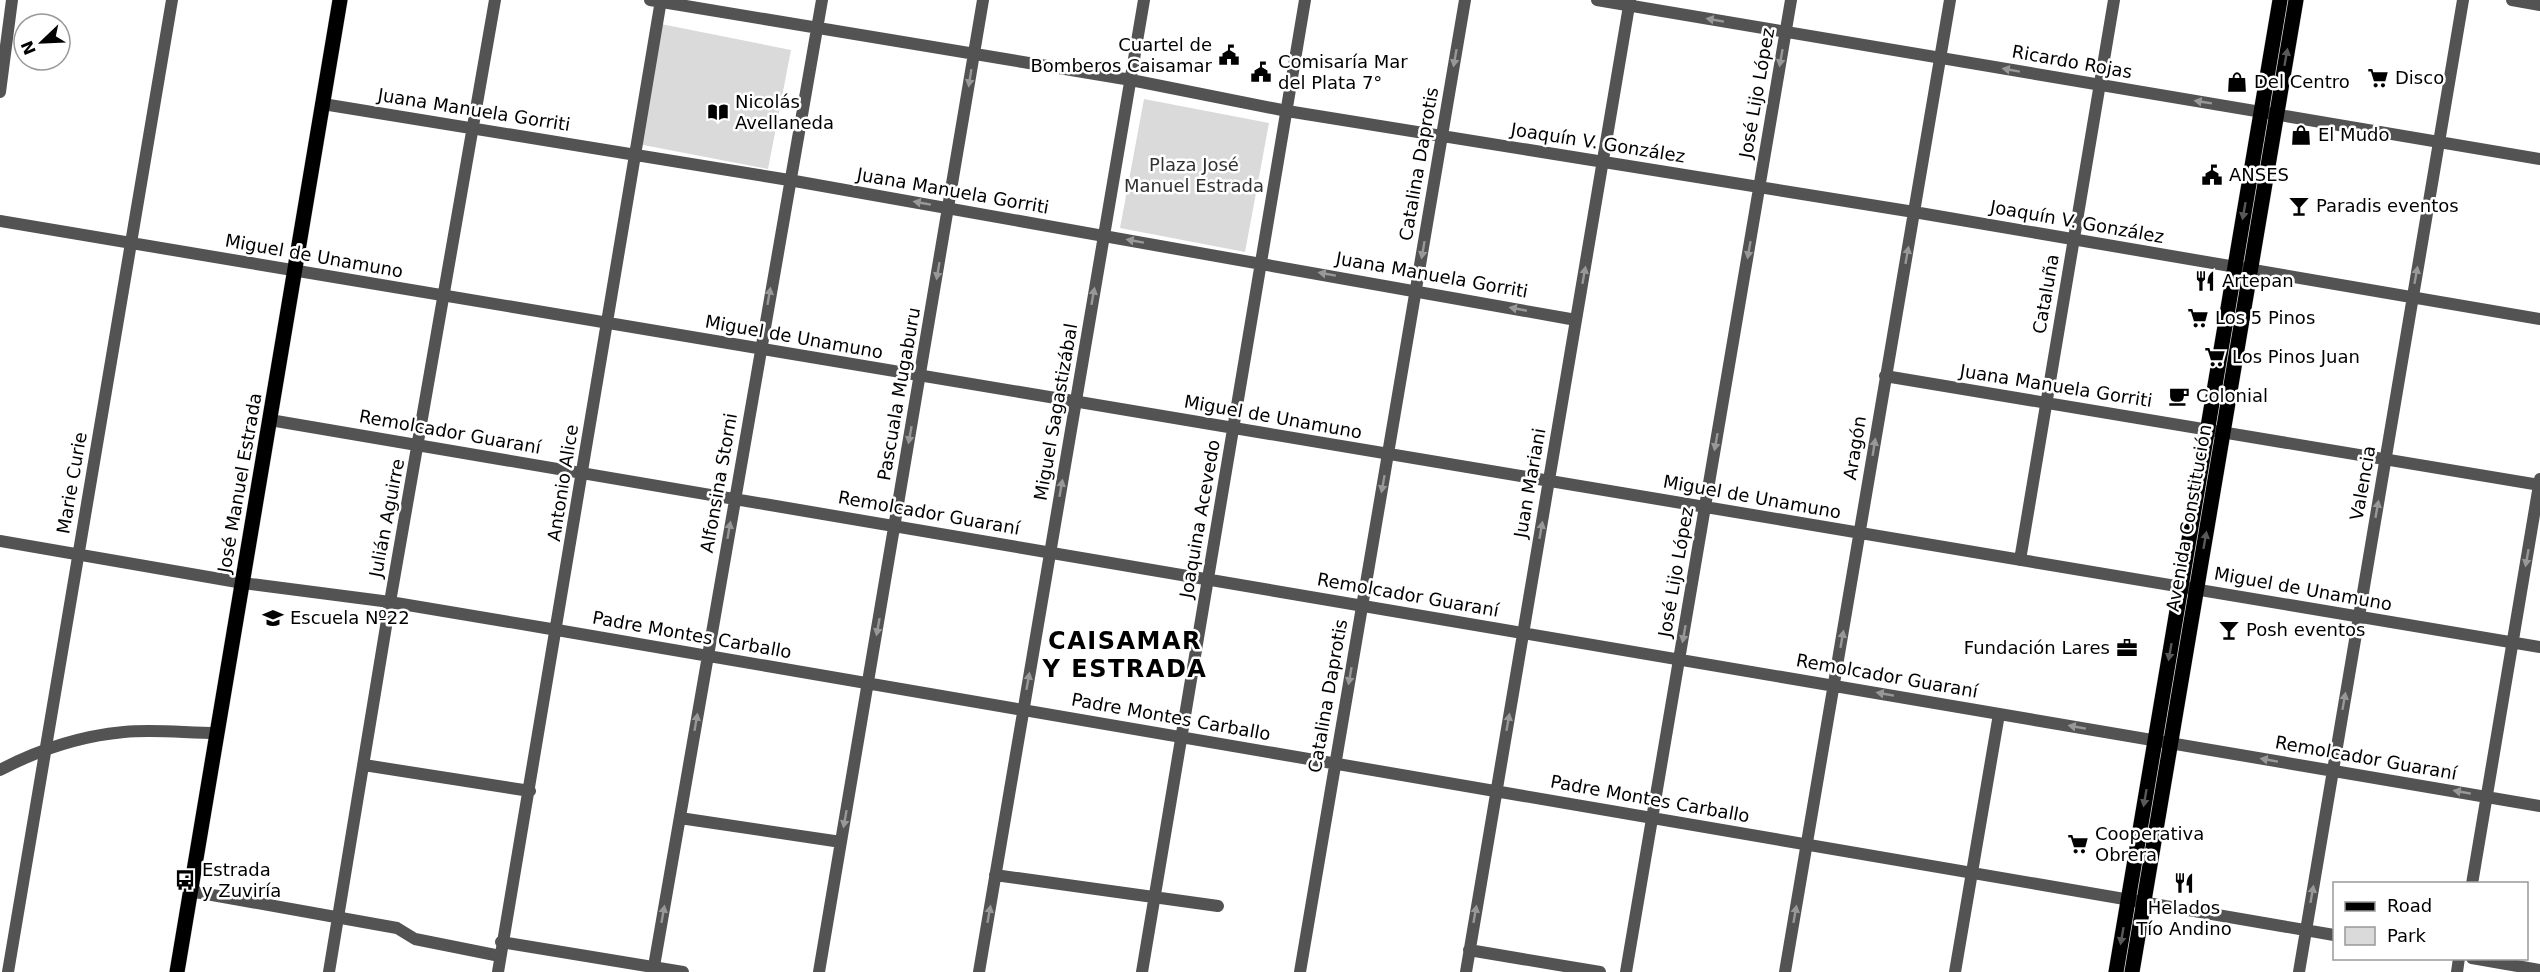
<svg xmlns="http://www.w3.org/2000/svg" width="2540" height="972" font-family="'DejaVu Sans',sans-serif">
  <rect width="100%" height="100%" fill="#fff"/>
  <path fill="#dadada" d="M661 24 791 50 768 169 638 144Z
    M1144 99 1269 123 1245 252 1120 228Z"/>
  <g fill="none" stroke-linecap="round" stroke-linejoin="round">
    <g stroke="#dbdbdb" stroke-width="16">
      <path id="major" d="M177 972 340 0
        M2116 972 2280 0
        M2132 972 2296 0"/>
    </g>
    <path stroke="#535353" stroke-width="12" d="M650 0 1131 80 1287 111 1914 212 2540 319
      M1597 0 2540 159
      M2512 0 2540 5
      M0 92 12 0
      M323 104 789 180 1576 320
      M0 221 2540 647
      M1885 376 2540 485
      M270 420 2540 806
      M0 541 243 583 390 602 557 630 2334 935
      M2020 560 2114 0
      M364 765 530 791
      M0 770C38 750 81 736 124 732 154 729 187 733 217 733
      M680 818 841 842
      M995 875 1218 906
      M2472 884 2540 479
      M190 891 397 928 415 939 500 956
      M501 942 683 972
      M1469 950 1600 972
      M2472 958 2540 970
      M8 972 172 0
      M329 972 390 602 495 0
      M498 972 661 0
      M653 972 822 0
      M819 972 983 0
      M979 972 1144 0
      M1142 972 1305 0
      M1300 972 1465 0
      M1466 972 1630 0
      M1626 972 1791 0
      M1785 972 1950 0
      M1955 972 1999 714
      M2299 972 2463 0
      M2457 972 2459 958"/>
    <use href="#major" stroke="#000" stroke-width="15"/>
  </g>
  <defs><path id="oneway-solid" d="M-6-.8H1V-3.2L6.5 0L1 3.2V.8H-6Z" transform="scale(1.5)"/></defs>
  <g fill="#989898">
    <use href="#oneway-solid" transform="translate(1715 20) rotate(-170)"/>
    <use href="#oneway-solid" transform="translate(1455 58) rotate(100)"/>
    <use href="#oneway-solid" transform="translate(1781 58) rotate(100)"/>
    <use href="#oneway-solid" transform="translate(2011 70) rotate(-170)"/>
    <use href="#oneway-solid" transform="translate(970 78) rotate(99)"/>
    <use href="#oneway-solid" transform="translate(2203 102) rotate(-171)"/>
    <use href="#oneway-solid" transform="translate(922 203) rotate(-170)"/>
    <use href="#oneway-solid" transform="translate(1135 241) rotate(-170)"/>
    <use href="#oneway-solid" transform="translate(1423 250) rotate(100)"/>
    <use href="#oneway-solid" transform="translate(1749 250) rotate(100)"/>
    <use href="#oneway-solid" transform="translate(1907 255) rotate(-80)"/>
    <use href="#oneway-solid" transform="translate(938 271) rotate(100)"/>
    <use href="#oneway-solid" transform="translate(1327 274) rotate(-170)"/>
    <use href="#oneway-solid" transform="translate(1584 275) rotate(-80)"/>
    <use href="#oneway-solid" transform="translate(2416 275) rotate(-80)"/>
    <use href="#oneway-solid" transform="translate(769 296) rotate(-80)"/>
    <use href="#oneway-solid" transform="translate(1093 296) rotate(-80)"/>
    <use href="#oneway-solid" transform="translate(1518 309) rotate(-169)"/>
    <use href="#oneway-solid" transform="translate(910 435) rotate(100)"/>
    <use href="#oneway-solid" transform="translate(1716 442) rotate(100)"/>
    <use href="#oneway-solid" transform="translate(1874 447) rotate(-81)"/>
    <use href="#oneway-solid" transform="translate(1383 484) rotate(100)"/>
    <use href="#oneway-solid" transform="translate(1061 488) rotate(-80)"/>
    <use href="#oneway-solid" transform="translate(2377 509) rotate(-80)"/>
    <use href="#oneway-solid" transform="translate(729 530) rotate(-80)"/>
    <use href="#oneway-solid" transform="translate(1541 530) rotate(-80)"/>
    <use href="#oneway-solid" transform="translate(2527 558) rotate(100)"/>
    <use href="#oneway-solid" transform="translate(878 627) rotate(100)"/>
    <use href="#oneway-solid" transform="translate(1684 634) rotate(100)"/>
    <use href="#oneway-solid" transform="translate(1842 639) rotate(-80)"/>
    <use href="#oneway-solid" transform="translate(1350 676) rotate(100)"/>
    <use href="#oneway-solid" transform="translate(1028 681) rotate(-80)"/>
    <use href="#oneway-solid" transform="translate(1885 694) rotate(-170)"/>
    <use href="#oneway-solid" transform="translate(2344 701) rotate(-80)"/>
    <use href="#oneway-solid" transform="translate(696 722) rotate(-80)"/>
    <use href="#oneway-solid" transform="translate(1508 722) rotate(-80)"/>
    <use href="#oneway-solid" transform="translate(2077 727) rotate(-170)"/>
    <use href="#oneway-solid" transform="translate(2269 760) rotate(-170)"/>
    <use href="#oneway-solid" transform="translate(2462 792) rotate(-170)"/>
    <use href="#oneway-solid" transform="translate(845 819) rotate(100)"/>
    <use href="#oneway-solid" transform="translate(2312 894) rotate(-80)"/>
    <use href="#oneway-solid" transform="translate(663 914) rotate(-80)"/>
    <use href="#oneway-solid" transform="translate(989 914) rotate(-80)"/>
    <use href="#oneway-solid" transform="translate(1475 914) rotate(-80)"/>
    <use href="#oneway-solid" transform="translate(1795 914) rotate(-80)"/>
  </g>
  <g fill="#595959">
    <use href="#oneway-solid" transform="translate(2286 57) rotate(-80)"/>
    <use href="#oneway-solid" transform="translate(2244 211) rotate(100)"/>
    <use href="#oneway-solid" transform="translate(2205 540) rotate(-80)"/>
    <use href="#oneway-solid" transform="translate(2170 652) rotate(100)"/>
    <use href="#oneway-solid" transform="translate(2145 798) rotate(100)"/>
    <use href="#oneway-solid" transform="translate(2122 936) rotate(100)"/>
  </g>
  <defs>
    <g id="civic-bare" transform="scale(1.62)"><path d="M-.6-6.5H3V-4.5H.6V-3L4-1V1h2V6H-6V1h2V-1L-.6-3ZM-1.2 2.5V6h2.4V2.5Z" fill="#000" stroke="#fff" stroke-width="2.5" paint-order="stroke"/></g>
    <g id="supermarket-bare" transform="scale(1.62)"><path d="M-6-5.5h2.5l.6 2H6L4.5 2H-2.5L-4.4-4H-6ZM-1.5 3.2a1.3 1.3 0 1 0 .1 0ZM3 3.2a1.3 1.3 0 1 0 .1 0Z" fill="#000" stroke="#fff" stroke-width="2.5" paint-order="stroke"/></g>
    <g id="shop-bare" transform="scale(1.62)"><path d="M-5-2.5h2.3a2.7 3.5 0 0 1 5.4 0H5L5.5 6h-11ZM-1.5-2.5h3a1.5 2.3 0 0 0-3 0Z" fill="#000" stroke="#fff" stroke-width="2.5" paint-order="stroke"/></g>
    <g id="library-bare" transform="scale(1.62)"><path d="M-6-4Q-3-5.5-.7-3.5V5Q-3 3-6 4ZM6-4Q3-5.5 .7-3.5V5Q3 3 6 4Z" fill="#000" stroke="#fff" stroke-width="2.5" paint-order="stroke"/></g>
    <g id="bar-bare" transform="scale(1.62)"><path d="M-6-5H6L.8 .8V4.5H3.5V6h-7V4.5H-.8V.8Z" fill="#000" stroke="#fff" stroke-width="2.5" paint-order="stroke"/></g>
    <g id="restaurant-bare" transform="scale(1.62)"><path d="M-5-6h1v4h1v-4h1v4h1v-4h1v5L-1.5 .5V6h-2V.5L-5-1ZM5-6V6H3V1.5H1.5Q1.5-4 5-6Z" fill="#000" stroke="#fff" stroke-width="2.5" paint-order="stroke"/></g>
    <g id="cafe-bare" transform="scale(1.62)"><path d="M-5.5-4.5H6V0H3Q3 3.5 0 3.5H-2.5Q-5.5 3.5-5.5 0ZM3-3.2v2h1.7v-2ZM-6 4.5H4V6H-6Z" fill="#000" stroke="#fff" stroke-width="2.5" paint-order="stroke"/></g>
    <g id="school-bare" transform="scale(1.62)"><path d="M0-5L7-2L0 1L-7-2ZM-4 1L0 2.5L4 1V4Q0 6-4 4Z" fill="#000" stroke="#fff" stroke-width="2.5" paint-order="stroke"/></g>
    <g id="office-bare" transform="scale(1.62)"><path d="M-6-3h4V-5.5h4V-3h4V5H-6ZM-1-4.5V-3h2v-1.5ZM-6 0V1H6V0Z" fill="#000" stroke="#fff" stroke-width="2.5" paint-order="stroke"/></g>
    <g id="bus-bare" transform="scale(1.62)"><path d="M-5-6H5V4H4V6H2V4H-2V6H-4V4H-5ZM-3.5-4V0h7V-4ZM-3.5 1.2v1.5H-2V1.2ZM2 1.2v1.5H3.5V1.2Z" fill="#000" stroke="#fff" stroke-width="2.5" paint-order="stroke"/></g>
  </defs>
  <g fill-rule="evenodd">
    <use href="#civic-bare" x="1229" y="55"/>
    <use href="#civic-bare" x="1261" y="72"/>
    <use href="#supermarket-bare" x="2378" y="78"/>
    <use href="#shop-bare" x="2237" y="82"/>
    <use href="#library-bare" x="718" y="112"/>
    <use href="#shop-bare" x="2301" y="135"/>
    <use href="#civic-bare" x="2212" y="175"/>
    <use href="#bar-bare" x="2299" y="206"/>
    <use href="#restaurant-bare" x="2205" y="281"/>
    <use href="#supermarket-bare" x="2198" y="318"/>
    <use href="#supermarket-bare" x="2215" y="357"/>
    <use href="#cafe-bare" x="2179" y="396"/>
    <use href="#school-bare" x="273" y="618"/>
    <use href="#bar-bare" x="2229" y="630"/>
    <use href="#office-bare" x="2127" y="648"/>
    <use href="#supermarket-bare" x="2078" y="844"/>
    <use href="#bus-bare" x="185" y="880"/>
    <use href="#restaurant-bare" x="2184" y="883"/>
  </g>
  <g text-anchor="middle" stroke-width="5" stroke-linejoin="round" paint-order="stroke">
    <g font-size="18" fill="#000" stroke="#fff" text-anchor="start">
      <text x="1212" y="51" text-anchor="end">Cuartel de<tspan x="1212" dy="21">Bomberos Caisamar</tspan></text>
      <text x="1278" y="68">Comisaría Mar<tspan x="1278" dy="21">del Plata 7°</tspan></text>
      <text x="2395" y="84">Disco</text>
      <text x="2254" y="88">Del Centro</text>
      <text x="735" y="108">Nicolás<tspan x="735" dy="21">Avellaneda</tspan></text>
      <text x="2318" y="141">El Mudo</text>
      <text x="2229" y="181">ANSES</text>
      <text x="2316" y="212">Paradis eventos</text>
      <text x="2222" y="287">Artepan</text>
      <text x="2215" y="324">Los 5 Pinos</text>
      <text x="2232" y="363">Los Pinos Juan</text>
      <text x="2196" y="402">Colonial</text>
      <text x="290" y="624">Escuela Nº22</text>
      <text x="2246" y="636">Posh eventos</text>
      <text x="2110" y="654" text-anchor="end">Fundación Lares</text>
      <text x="2095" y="840">Cooperativa<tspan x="2095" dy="21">Obrera</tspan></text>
      <text x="202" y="876">Estrada<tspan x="202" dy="21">y Zuviría</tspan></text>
      <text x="2184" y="914" text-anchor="middle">Helados<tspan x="2184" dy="21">Tío Andino</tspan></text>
    </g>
    <g font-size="18" fill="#000" stroke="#fff">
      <text transform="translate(2072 62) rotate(10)" y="6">Ricardo Rojas</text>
      <text transform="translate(1757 93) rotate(-80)" y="6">José Lijo López</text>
      <text transform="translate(474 110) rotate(9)" y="6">Juana Manuela Gorriti</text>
      <text transform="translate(1598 143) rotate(9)" y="6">Joaquín V. González</text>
      <text transform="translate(1419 164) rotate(-80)" y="6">Catalina Daprotis</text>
      <text transform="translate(953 191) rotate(10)" y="6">Juana Manuela Gorriti</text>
      <text transform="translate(2077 222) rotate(10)" y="6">Joaquín V. González</text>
      <text transform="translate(314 256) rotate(10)" y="6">Miguel de Unamuno</text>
      <text transform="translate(1432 275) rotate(10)" y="6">Juana Manuela Gorriti</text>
      <text transform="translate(2046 294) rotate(-80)" y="6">Cataluña</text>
      <text transform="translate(794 337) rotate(10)" y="6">Miguel de Unamuno</text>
      <text transform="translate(2056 386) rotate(9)" y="6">Juana Manuela Gorriti</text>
      <text transform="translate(899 394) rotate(-80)" y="6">Pascuala Mugaburu</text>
      <text transform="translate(1056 412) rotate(-80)" y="6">Miguel Sagastizábal</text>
      <text transform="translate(1273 417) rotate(10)" y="6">Miguel de Unamuno</text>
      <text transform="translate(450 432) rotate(10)" y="6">Remolcador Guaraní</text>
      <text transform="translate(1855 448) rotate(-81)" y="6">Aragón</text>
      <text transform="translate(72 483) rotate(-80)" y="6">Marie Curie</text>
      <text transform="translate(240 483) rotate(-80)" y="6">José Manuel Estrada</text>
      <text transform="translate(563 483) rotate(-81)" y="6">Antonio Alice</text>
      <text transform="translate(719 483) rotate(-80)" y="6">Alfonsina Storni</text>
      <text transform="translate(1530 483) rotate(-80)" y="6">Juan Mariani</text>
      <text transform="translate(2363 483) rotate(-80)" y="6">Valencia</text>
      <text transform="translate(1752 497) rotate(10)" y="6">Miguel de Unamuno</text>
      <text transform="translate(929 513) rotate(10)" y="6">Remolcador Guaraní</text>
      <text transform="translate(387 518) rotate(-79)" y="6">Julián Aguirre</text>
      <text transform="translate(2189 518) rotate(-80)" y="6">Avenida Constitución</text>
      <text transform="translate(1200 519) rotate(-80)" y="6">Joaquina Acevedo</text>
      <text transform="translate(1676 572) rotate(-80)" y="6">José Lijo López</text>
      <text transform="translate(2303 589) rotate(10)" y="6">Miguel de Unamuno</text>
      <text transform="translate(1408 595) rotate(10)" y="6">Remolcador Guaraní</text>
      <text transform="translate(692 635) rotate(10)" y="6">Padre Montes Carballo</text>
      <text transform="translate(1887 676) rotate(10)" y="6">Remolcador Guaraní</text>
      <text transform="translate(1328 696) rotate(-80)" y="6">Catalina Daprotis</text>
      <text transform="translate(1171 717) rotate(10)" y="6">Padre Montes Carballo</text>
      <text transform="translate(2366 758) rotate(10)" y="6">Remolcador Guaraní</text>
      <text transform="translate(1650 799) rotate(10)" y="6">Padre Montes Carballo</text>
    </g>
    <g font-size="18" fill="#313131" stroke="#fff">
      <text x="1194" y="171">Plaza José<tspan x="1194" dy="21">Manuel Estrada</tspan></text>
    </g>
    <g font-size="24" font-weight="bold" letter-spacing="1.5" fill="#000" stroke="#fff">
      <text x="1125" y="649">CAISAMAR<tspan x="1125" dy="28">Y ESTRADA</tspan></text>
    </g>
  </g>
  <rect x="2333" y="882" width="195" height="78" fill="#ffffff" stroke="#999999" stroke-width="1.5"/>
  <rect x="2345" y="902" width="30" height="9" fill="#000000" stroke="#999999" stroke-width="1.5"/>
  <text x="2387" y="912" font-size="18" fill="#000000">Road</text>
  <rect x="2345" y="927" width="30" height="18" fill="#dadada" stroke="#999999" stroke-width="1.5"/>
  <text x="2387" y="942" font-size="18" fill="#000000">Park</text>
  <g transform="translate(42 42) rotate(247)"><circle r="28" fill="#ffffff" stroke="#999999" stroke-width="1.5"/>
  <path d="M0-4.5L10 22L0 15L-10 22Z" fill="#000000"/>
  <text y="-9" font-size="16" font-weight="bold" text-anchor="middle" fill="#000000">N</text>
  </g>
</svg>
